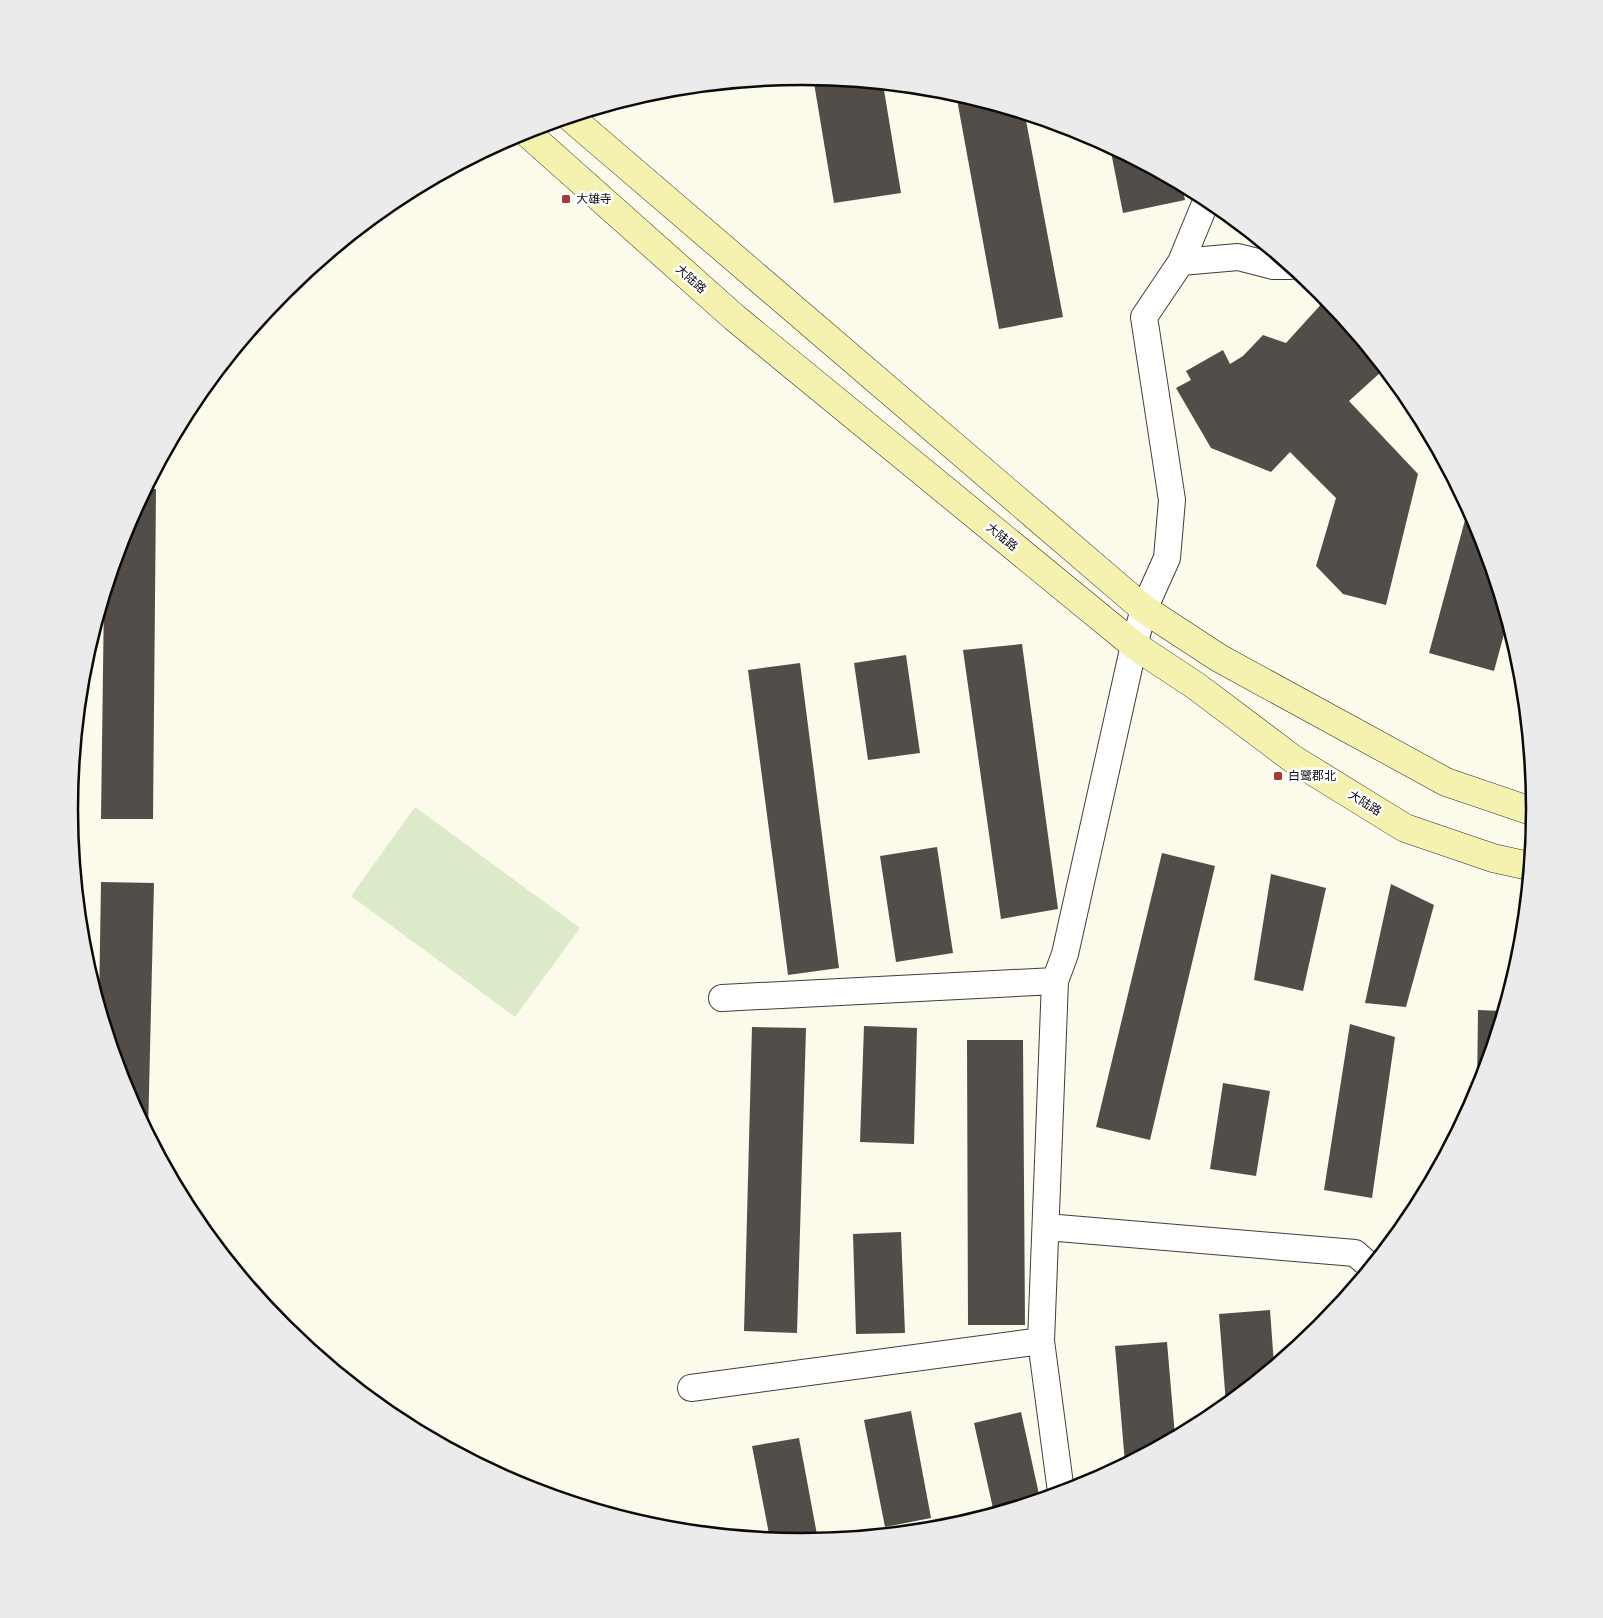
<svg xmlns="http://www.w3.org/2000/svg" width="1603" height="1618" font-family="'Crimson Pro','Noto Sans SC',serif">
  <rect width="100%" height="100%" fill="#fcfaeb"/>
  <path fill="#ddeaca" d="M415 807 580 928 515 1017 351 896Z"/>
  <path fill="#524d49" d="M813 77 883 84 901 193 834 203Z
    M956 94 1025 115 1063 317 999 329Z
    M1110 147 1182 186 1185 200 1123 213Z
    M1325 300 1378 362 1381 372 1349 401 1418 474 1386 605 1343 594 1316 566 1336 498 1290 452 1271 472 1211 448 1176 388 1191 380 1186 371 1223 350 1230 364 1243 356 1263 335 1286 343Z
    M146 489H156L153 819H101L104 597 125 528Z
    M1468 509 1479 529 1507 623 1494 671 1429 653Z
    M1022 644 1058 909 1001 919 963 650Z
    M906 655 920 753 868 760 854 663Z
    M800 663 839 968 788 975 748 670Z
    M937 847 953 953 896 962 880 856Z
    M1162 853 1215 866 1150 1140 1096 1127Z
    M1271 874 1326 888 1303 991 1254 980Z
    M101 882 154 883 148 1134 124 1089 99 1004Z
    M1391 884 1434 905 1406 1007 1365 1003Z
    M1478 1010 1502 1011 1477 1092Z
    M1350 1024 1395 1037 1372 1198 1324 1190Z
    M864 1026 917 1028 914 1144 860 1142Z
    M752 1027 806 1028 797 1333 744 1331Z
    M967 1040H1023L1025 1325H968Z
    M1223 1083 1270 1091 1256 1176 1210 1169Z
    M901 1232 905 1333 856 1334 853 1234Z
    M1270 1310 1274 1365 1226 1404 1219 1314Z
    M1167 1342 1175 1436 1125 1463 1115 1346Z
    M911 1411 931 1518 885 1527 864 1420Z
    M1021 1412 1040 1499 994 1513 974 1423Z
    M799 1438 818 1540 801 1542 770 1539 752 1446Z"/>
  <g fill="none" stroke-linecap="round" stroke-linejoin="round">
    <g stroke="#3e3e3e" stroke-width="28">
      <path id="minor" d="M1181 262 1238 257 1273 266H1290
        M722 998 1055 981
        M1046 1227 1355 1253 1370 1266
        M691 1388 1041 1341
        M1061 1492 1041 1341 1055 981 1065 954 1134 645 1144 609 1167 558 1172 500 1144 317 1181 262 1207 199"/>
    </g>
    <g stroke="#2d2d2d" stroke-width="29">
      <path id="secondary" d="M570 117 1144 609 1219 658 1446 782 1534 812
        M525 131 735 318 1134 645 1196 686 1293 759 1405 828 1493 858 1529 866"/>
    </g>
    <use href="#minor" stroke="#fff" stroke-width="26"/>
    <use href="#secondary" stroke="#f4f2ae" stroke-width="28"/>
  </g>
  <g fill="#a83a36" stroke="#fff" stroke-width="2">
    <rect x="561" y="194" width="10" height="10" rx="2.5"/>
    <rect x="1273" y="771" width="10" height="10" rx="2.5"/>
  </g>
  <g text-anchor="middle" stroke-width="5" stroke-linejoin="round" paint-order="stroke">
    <g font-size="12" fill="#0b0b0b" stroke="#fff" text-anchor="start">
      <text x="576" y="203">大雄寺</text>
      <text x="1288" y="780">白鹭郡北</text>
    </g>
    <g font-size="12" fill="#0b0b0b" stroke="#fff">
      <text transform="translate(691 279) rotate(42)" y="4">大陆路</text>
      <text transform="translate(1002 537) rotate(39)" y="4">大陆路</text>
      <text transform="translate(1365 803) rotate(32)" y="4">大陆路</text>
    </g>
  </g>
  <path d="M0 0H1603V1618H0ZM78 809a724 724 0 1 1 1448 0a724 724 0 1 1-1448 0Z" fill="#ebebeb" fill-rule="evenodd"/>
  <path fill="none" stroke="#0b0b0b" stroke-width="2.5" d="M78 809a724 724 0 1 1 1448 0a724 724 0 1 1-1448 0Z"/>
</svg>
